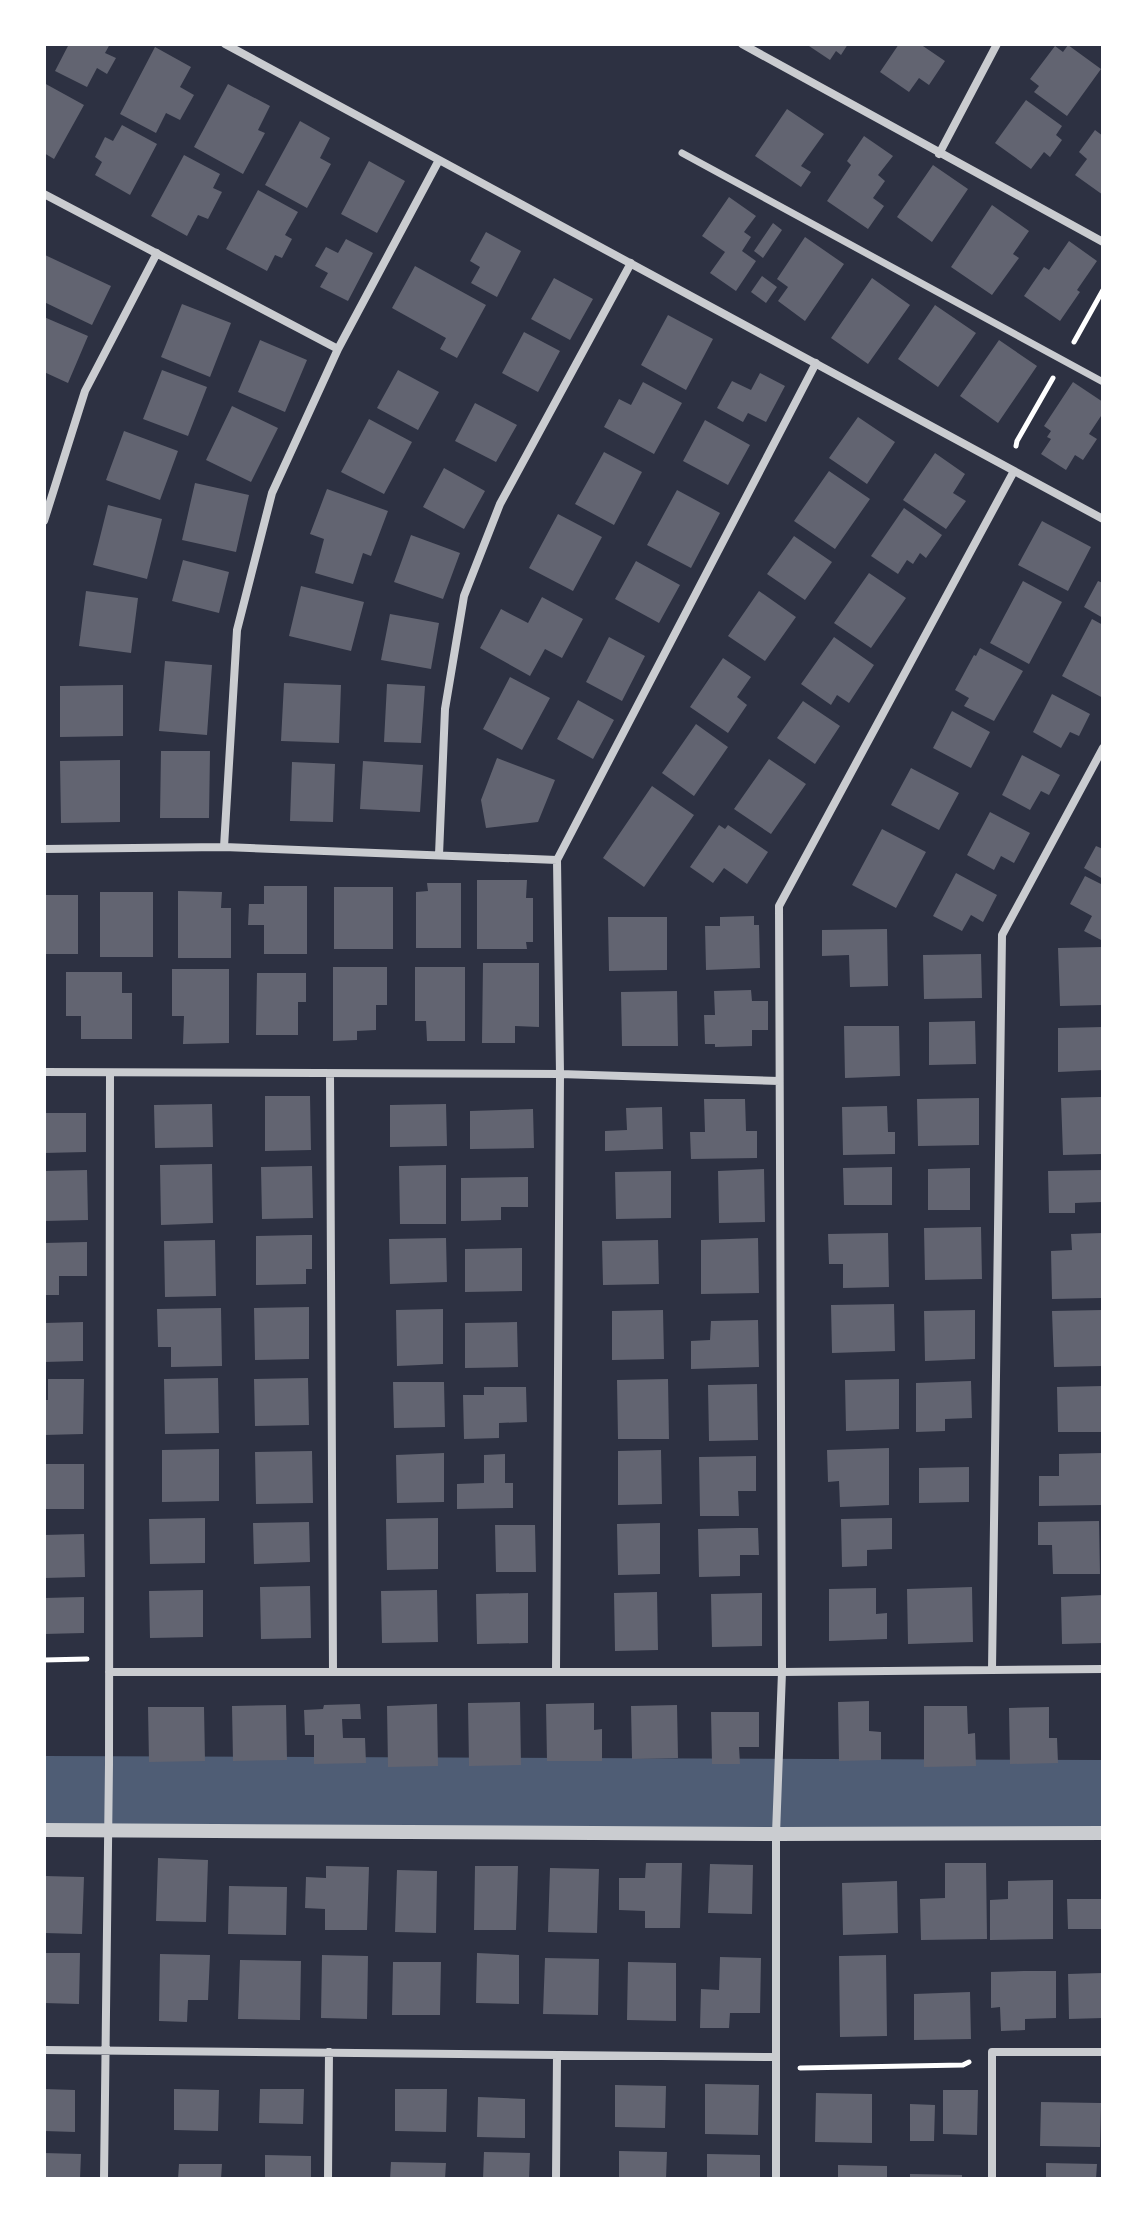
<svg xmlns="http://www.w3.org/2000/svg" width="1147" height="2223" font-family="Manrope,sans-serif">
  <rect width="100%" height="100%" fill="#2d3142"/>
  <g fill="none" stroke-linecap="round" stroke-linejoin="round">
    <path stroke="#4f5d75" stroke-width="72" d="M44 1792 1103 1796"/>
  </g>
  <path fill="#626471" d="M69 44H110L105 53 116 58 107 74 97 68 87 87 55 71Z
    M806 44H848L841 55 836 51 830 60Z
    M899 44H920L945 61 929 85 919 78 909 92 880 72Z
    M1068 45 1101 69 1067 116 1034 92 1039 86 1030 79 1055 46 1063 52Z
    M155 47 191 67 180 87 194 95 180 120 166 113 156 133 120 114Z
    M44 83 84 105 54 159 44 153Z
    M228 84 270 106 258 130 265 133 243 174 194 147Z
    M1026 100 1062 126 1056 135 1062 140 1050 157 1044 152 1031 169 995 143Z
    M787 109 824 134 801 166 811 172 801 187 755 156Z
    M300 121 330 138 320 158 331 164 307 208 265 185Z
    M122 125 157 144 130 195 95 175 102 162 95 157 105 137 113 141Z
    M1095 130 1103 136V195L1075 175 1087 159 1079 152Z
    M864 136 893 156 878 175 885 181 873 198 884 206 868 229 827 201 851 165 847 161Z
    M184 155 220 174 213 188 222 192 208 219 198 215 187 236 151 216Z
    M369 161 405 181 377 233 341 214Z
    M933 165 968 189 932 242 897 217Z
    M258 190 298 212 285 235 292 239 282 258 275 255 267 271 226 249Z
    M729 197 756 216 744 232 751 237 742 251 756 261 736 291 710 273 725 252 702 236Z
    M992 205 1029 231 1013 254 1019 258 992 295 951 267Z
    M773 223 782 230 763 258 754 251Z
    M486 232 521 251 497 297 471 283 480 267 470 261Z
    M805 237 844 264 805 321 778 301 788 287 777 279Z
    M346 239 373 253 348 301 320 287 328 273 315 266 326 247 338 253Z
    M1069 241 1097 261 1077 290 1080 292 1060 321 1024 296 1044 267 1049 270Z
    M45 255 111 286 92 325 44 302Z
    M415 266 486 305 457 358 440 349 446 338 392 308Z
    M762 276 777 287 766 303 751 292Z
    M554 278 593 299 570 340 531 319Z
    M872 278 910 305 868 364 831 338Z
    M182 304 231 323 210 377 161 357Z
    M935 305 976 333 938 387 898 359Z
    M668 315 713 339 686 390 641 365Z
    M44 317 88 336 68 383 44 372Z
    M524 332 560 351 538 392 502 373Z
    M260 340 307 360 285 412 238 392Z
    M999 340 1037 366 998 423 960 396Z
    M162 370 207 387 188 436 143 419Z
    M398 370 439 392 418 430 377 408Z
    M760 373 785 386 766 422 748 413 743 422 717 408 732 381 751 390Z
    M643 382 682 403 654 454 604 427 619 399 631 405Z
    M1073 382 1103 402V413L1089 434 1097 439 1083 460 1075 455 1066 470 1041 454 1051 439 1047 437 1051 431 1044 426Z
    M475 403 517 425 496 462 455 441Z
    M232 406 278 428 251 482 206 460Z
    M858 417 895 442 867 484 829 458Z
    M369 419 412 442 384 494 341 472Z
    M705 420 750 445 728 485 683 461Z
    M124 431 178 451 160 500 106 480Z
    M604 452 642 472 614 525 575 504Z
    M935 453 965 474 953 493 966 501 946 529 903 500Z
    M444 468 485 491 464 529 423 507Z
    M829 471 870 499 835 549 794 521Z
    M195 483 249 495 236 552 182 540Z
    M327 489 388 511 371 556 363 553 353 584 315 573 324 539 310 534Z
    M677 490 720 513 691 568 647 545Z
    M108 505 162 519 147 579 93 565Z
    M904 508 942 535 926 558 920 553 913 564 907 560 898 574 871 556Z
    M558 514 602 537 573 591 529 568Z
    M1042 521 1091 547 1068 591 1018 565Z
    M411 535 460 553 443 599 394 582Z
    M794 536 832 562 805 600 767 574Z
    M183 560 229 572 219 613 172 601Z
    M636 561 680 585 659 623 615 599Z
    M869 573 906 598 871 648 834 623Z
    M1023 581 1062 602 1029 664 990 643Z
    M1098 581 1103 583V618L1084 607Z
    M301 586 364 602 351 651 289 636Z
    M86 591 138 598 131 653 79 646Z
    M759 591 796 617 765 661 728 636Z
    M542 597 583 619 562 658 545 649 530 676 480 648 501 609 528 623Z
    M390 614 439 623 431 669 381 660Z
    M1092 619 1103 625V698L1062 676Z
    M609 637 645 656 622 701 586 682Z
    M834 637 874 665 849 703 837 695 831 705 801 684Z
    M980 648 1023 671 994 721 964 706 969 698 955 690 974 655 976 656Z
    M723 658 751 677 737 697 747 705 728 733 690 707Z
    M165 661 212 665 207 735 159 731Z
    M510 677 550 698 522 750 483 729Z
    M284 683 341 685 339 743 281 741Z
    M387 684 425 686 421 743 384 742Z
    M123 685V736L60 737V686Z
    M1052 694 1090 714 1079 736 1070 732 1061 748 1033 732Z
    M578 700 614 720 593 759 557 739Z
    M803 701 840 726 815 764 777 738Z
    M952 711 990 732 971 768 933 748Z
    M696 724 728 747 694 796 662 773Z
    M161 751H210L209 818H160Z
    M1022 755 1060 775 1049 795 1041 791 1030 810 1002 795Z
    M497 758 555 780 538 822 486 828 481 800Z
    M769 759 806 784 771 834 734 809Z
    M120 760V822L61 823 60 761Z
    M363 761 423 765 420 812 360 809Z
    M292 762 335 764 333 822 290 821Z
    M911 768 959 793 939 830 891 805Z
    M652 786 694 815 644 887 603 858Z
    M990 812 1030 833 1014 863 1001 856 994 870 967 855Z
    M719 825 725 829 728 825 768 852 747 884 724 868 713 883 690 867Z
    M882 829 926 852 896 908 852 885Z
    M1096 846 1103 849V879L1084 868Z
    M956 873 997 895 983 922 971 915 962 931 933 916Z
    M1085 876 1103 885V941L1084 931 1092 916 1070 904Z
    M477 880H527L526 898H533V942H526L527 949H477Z
    M427 883H461V948H416V892L428 891Z
    M264 886H307V954H264V925H248L249 904H264Z
    M334 887H393V949H334Z
    M178 891 222 892 221 908H231V958H178Z
    M100 892H153V957H100Z
    M44 895H78V954H44Z
    M754 916V925H759L760 968 706 970 705 926H720V917Z
    M608 917H667V970L609 971Z
    M887 929 888 986 850 987 849 955 822 956V930Z
    M1103 947V1005L1060 1006 1058 948Z
    M981 954 982 998 924 999 923 955Z
    M483 963H539V1027L515 1026V1043H482Z
    M333 967H387V1005H376V1030L357 1031V1040L333 1041Z
    M415 967H465V1041H427L426 1021H415Z
    M172 969H229V1043L183 1044 184 1016H172Z
    M66 972H122V993H132V1039H81V1016H66Z
    M257 973H306V1002H298V1035H256Z
    M751 990 752 1001H768V1030H752V1046L715 1047V1044H705L704 1015H715L714 991Z
    M677 991 678 1046H622L621 992Z
    M975 1021 976 1064 929 1065V1022Z
    M844 1026H899L900 1076 845 1078Z
    M1103 1027V1070L1058 1072V1028Z
    M265 1096H310L311 1150 265 1151Z
    M1101 1097 1102 1154 1063 1155 1061 1098Z
    M979 1098V1145L918 1146 917 1099Z
    M704 1099H745L746 1131H757V1158L691 1159 690 1132H705Z
    M212 1104 213 1147 155 1148 154 1105Z
    M446 1104 447 1146 390 1147V1105Z
    M887 1106 888 1132H895V1154L843 1155 842 1107Z
    M662 1107 663 1149 605 1151V1131L627 1130 626 1108Z
    M533 1109 534 1148 470 1149V1111Z
    M44 1113H86V1152L44 1153Z
    M212 1164 213 1223 161 1225 160 1165Z
    M446 1165V1224H400L399 1166Z
    M312 1166 313 1218 262 1219 261 1167Z
    M892 1167V1205H844L843 1168Z
    M970 1168V1210H928V1169Z
    M764 1169 765 1222 719 1223 718 1171Z
    M87 1170 88 1220 44 1221V1171Z
    M1103 1170V1202L1075 1203V1213H1049L1048 1171Z
    M671 1171V1218L616 1219 615 1172Z
    M528 1177V1207H501V1220L461 1221V1178Z
    M981 1227 982 1279 925 1280 924 1228Z
    M888 1233 889 1287 843 1288V1264H829L828 1234Z
    M1103 1233V1298L1052 1299 1051 1251 1072 1250 1071 1234Z
    M305 1235H312V1269H306V1284L256 1285V1236Z
    M446 1238 447 1282 390 1284 389 1239Z
    M758 1238 759 1293 701 1294V1240Z
    M215 1240 216 1296 165 1297 164 1241Z
    M658 1240 659 1284 603 1285 602 1241Z
    M87 1242V1276H59V1295H44V1243Z
    M522 1248V1291L465 1292V1249Z
    M894 1304 895 1351 832 1353 831 1305Z
    M309 1307V1359L255 1360 254 1308Z
    M221 1308 222 1366 171 1367V1347H158L157 1309Z
    M443 1309V1364L397 1366 396 1310Z
    M663 1310 664 1359 612 1360V1311Z
    M975 1310V1359L925 1361 924 1311Z
    M1102 1310 1103 1366 1054 1367 1052 1311Z
    M758 1320 759 1367 691 1369V1341L710 1340 711 1321Z
    M83 1322V1361L44 1362V1323Z
    M517 1322 518 1367 465 1368V1323Z
    M218 1378 219 1433 165 1434 164 1379Z
    M308 1378 309 1425 255 1426 254 1379Z
    M48 1379H84L83 1434 44 1435V1400H48Z
    M668 1379 669 1439H618L617 1380Z
    M899 1379V1429L846 1431 845 1380Z
    M971 1381 972 1418 945 1419V1431L916 1432V1383Z
    M393 1382H444L445 1427 394 1428Z
    M757 1384 758 1440 709 1441 708 1385Z
    M1103 1386V1432H1058L1057 1387Z
    M484 1387H526L527 1422 499 1423V1438L464 1439 463 1395H484Z
    M889 1448V1505L840 1507 839 1481 828 1482 827 1450Z
    M219 1449V1501L162 1502V1450Z
    M661 1450 662 1504 618 1505V1451Z
    M312 1451 313 1503 256 1504 255 1452Z
    M444 1453V1502L397 1503 396 1455Z
    M1103 1453V1505L1039 1506V1476H1059V1454Z
    M505 1454V1483H513V1508L457 1509V1484L484 1483V1455Z
    M756 1456V1491H738L739 1516H700L699 1457Z
    M44 1464H84V1509H44Z
    M969 1467V1502L919 1503V1468Z
    M205 1518V1563L150 1564 149 1519Z
    M438 1518V1569L387 1570 386 1519Z
    M892 1518V1549L867 1550V1566L842 1567 841 1519Z
    M1099 1521 1100 1574H1053L1052 1545H1038V1522Z
    M309 1522 310 1562 254 1564 253 1523Z
    M660 1523V1574L618 1575 617 1524Z
    M495 1525H535L536 1572H496Z
    M739 1528H758L759 1555H740V1576L699 1577 698 1529Z
    M84 1534 85 1577 44 1578V1535Z
    M310 1586 311 1638 261 1639 260 1587Z
    M972 1587 973 1642 908 1644 907 1589Z
    M876 1588V1614L887 1613V1639L829 1641V1589Z
    M203 1590V1637L150 1638 149 1591Z
    M437 1590 438 1642 382 1643 381 1591Z
    M657 1592 658 1650 615 1651 614 1593Z
    M528 1593V1643L477 1644 476 1594Z
    M762 1593V1646L712 1647 711 1594Z
    M1103 1595V1643L1062 1644 1061 1597Z
    M84 1597V1633L44 1634V1598Z
    M869 1701V1731L881 1732V1760L839 1761 838 1702Z
    M520 1702 521 1765 469 1766 468 1703Z
    M594 1703V1730L602 1729V1761H547L546 1704Z
    M360 1704 361 1719H342L343 1738H365L366 1763 314 1764V1735H305L304 1710 323 1709 324 1705Z
    M437 1704 438 1766 388 1767 387 1706Z
    M286 1705 287 1760 233 1761 232 1706Z
    M677 1705 678 1758 632 1759 631 1706Z
    M924 1706H967L968 1734 975 1733 976 1766 924 1767Z
    M148 1707H204L205 1761 149 1762Z
    M1049 1707V1738H1057L1058 1763 1010 1764 1009 1708Z
    M711 1712H759V1747H739L740 1764H712Z
    M158 1858 208 1860 206 1922 156 1921Z
    M646 1863H682L680 1928H645V1911L619 1910V1878H645Z
    M945 1863H986L987 1939 921 1940 920 1899 945 1898Z
    M710 1864 753 1865 752 1914 708 1913Z
    M326 1866 369 1867 367 1930H325V1909L305 1908 306 1877 326 1878Z
    M475 1866H518L516 1930H474Z
    M550 1868 599 1869 597 1933 548 1932Z
    M397 1870 437 1871 436 1933 395 1932Z
    M44 1876 84 1877 82 1934 44 1933Z
    M1053 1880V1939L990 1940V1900L1008 1899V1881Z
    M897 1881 898 1933 843 1935 842 1883Z
    M229 1886 287 1887 286 1935 228 1934Z
    M1067 1899H1103V1929H1068Z
    M44 1953H80L79 2004 44 2003Z
    M477 1953 519 1955V2004L476 2003Z
    M160 1954 210 1955 208 2000H188L187 2022 159 2021Z
    M322 1955 368 1956 367 2019 321 2018Z
    M886 1955 887 2036 840 2037 839 1956Z
    M720 1957 761 1958 760 2013H730L729 2028H700L701 1989 719 1990Z
    M545 1958 599 1959 598 2015 543 2014Z
    M240 1960 301 1961 300 2020 238 2019Z
    M393 1962H441L440 2015H392Z
    M628 1962 676 1963V2021L627 2020Z
    M1024 1971H1056V2018L1025 2019V2030L1001 2031 1000 2007 991 2008V1972Z
    M1103 1973V2018L1069 2019 1068 1974Z
    M970 1992 971 2039 914 2040V1994Z
    M705 2084 759 2085 758 2135 705 2134Z
    M615 2085 666 2086 665 2128 615 2127Z
    M44 2089 75 2090V2132L44 2131Z
    M174 2089 219 2090 218 2131 174 2130Z
    M260 2089H304L303 2124 259 2123Z
    M395 2089H447L446 2132 395 2131Z
    M943 2090H978L977 2135 943 2134Z
    M816 2093 872 2094V2143L815 2142Z
    M478 2097 525 2099V2138L477 2137Z
    M1041 2102 1101 2103 1100 2147 1040 2146Z
    M910 2104 935 2105 934 2141H910Z
    M619 2151 667 2152 666 2179H619Z
    M484 2152 530 2153 529 2179H483Z
    M44 2153 81 2154 80 2179H44Z
    M707 2154 760 2155V2179H707Z
    M265 2155 311 2156V2179H265Z
    M391 2162 446 2163 445 2179H390Z
    M1046 2163 1097 2164 1096 2179H1046Z
    M179 2164H222L221 2179H178Z
    M838 2165 887 2166V2179H838Z
    M910 2174 962 2175V2179H910Z"/>
  <g fill="none" stroke-linecap="round" stroke-linejoin="round">
    <path stroke="#fff" stroke-width="5" d="M1074 342 1103 290
      M1016 446 1017 441 1053 378
      M44 1660 87 1659
      M800 2068 963 2065 969 2062"/>
    <path stroke="#caccd0" stroke-width="7" d="M682 153 1103 382"/>
    <path stroke="#caccd0" stroke-width="8" d="M225 44 1103 519
      M742 44 1103 242
      M939 154 997 44
      M44 194 338 349
      M44 521 85 391 157 253
      M224 847 237 630 272 493 338 349 439 160
      M44 849 224 847 557 860
      M439 855 445 709 464 596 500 504 631 263
      M44 1072 560 1074 779 1081
      M330 1074 333 1671
      M992 1670 1002 935 1103 748
      M556 1671 560 1074 557 860 816 363
      M109 1672H782L1103 1669
      M44 2050 775 2057
      M104 2179 109 1764 110 1073
      M328 2179 329 2052
      M556 2179 557 2055
      M776 2179V1834L782 1672 779 906 1014 471
      M992 2179V2052H1103"/>
    <path stroke="#caccd0" stroke-width="14" d="M44 1830 776 1834 1103 1833"/>
  </g>
  <rect width="1147" height="2223" fill="none" stroke="#ffffff" stroke-width="92"/>
</svg>
